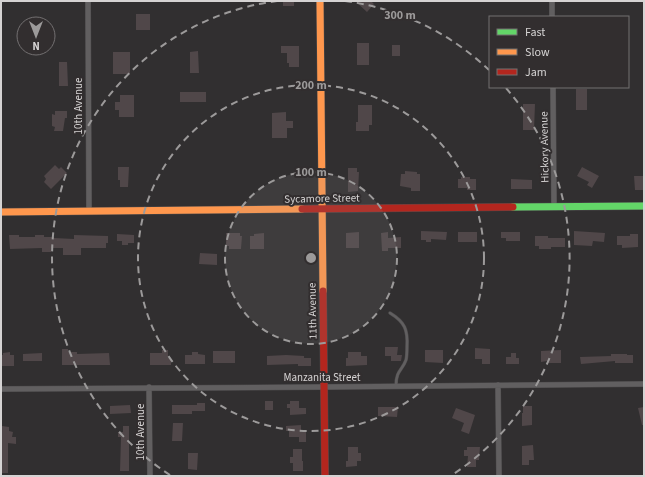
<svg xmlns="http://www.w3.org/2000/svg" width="645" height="477" font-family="'Source Sans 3',sans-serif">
  <rect width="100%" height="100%" fill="#312f30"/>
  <path fill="#504749" d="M283 1H294V6H283Z
    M355 1H371L374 4 367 12Z
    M136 14H150V30H136Z
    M357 43H369V65H357Z
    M392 45H400V56H392Z
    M281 46H299V67H289V63H287V53H281Z
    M198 51 199 73H190V52Z
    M113 52H130V74H113Z
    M59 62H67L68 86H59Z
    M576 89H587V110H576Z
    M180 92H206V102H180Z
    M120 95H134V117H119V110H115V102H120Z
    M523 104H535L534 130H523Z
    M358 105H372V125H369V131H356V122H358Z
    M55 111H67V118H65L63 131H54L55 127 52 126V114L55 115Z
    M286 112V121H293V128H287V138H272V113Z
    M55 165 59 169 61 167 67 173 51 189 44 182 46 179 44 176Z
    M118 167H129L128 187H120V180H118Z
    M582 167 599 176 592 188 587 185 589 182 577 176Z
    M348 168H357V172H359L358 191 348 192Z
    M405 171 417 172V174H420V191H411V188L400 186 401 174H405Z
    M634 176H644V190H635Z
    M461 177H470V179H476V190H467V188H458V179H461Z
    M511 179 532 180V189H511Z
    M421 231 447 232 446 240 431 239V242H426V240H421Z
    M574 231 605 233 604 242 593 241 592 246 574 245Z
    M359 232V248H346V233Z
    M388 232V238L401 237V248H388V251H382L381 233Z
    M458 232H477V242H458Z
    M501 232H520V241H506V238H501Z
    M226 233H240V236H242L241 249H229V246H226Z
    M264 233V249H250V236H254V234Z
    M117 234 134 235V243H128V245H122V241H117Z
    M630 234H638V247L622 248V245H617V236H630Z
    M9 235H19V237H35V235H44V237H54V238L74 239V235L108 236V243H106V248H81V255H63V248H51V252H42V248L10 249Z
    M535 236H548V238H565V247H551V249H539V246H535Z
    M200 253 217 254V265L199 264Z
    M385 347H398L397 355H402L401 361H391V356H385Z
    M475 348 490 349V364H482V359H475Z
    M62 349H68V352H77V354L109 353 110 365H62Z
    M162 350H168V358H171V365H150V353H162Z
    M425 350H443V363L425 362Z
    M561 350V363H547V361L541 362V351Z
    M213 351H235V363H213Z
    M10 352V355H14V366H1V355H3V353Z
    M192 352H198V354L205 355V364H185V355H192Z
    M348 352H361V356H367V365L346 366V358H348Z
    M42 353V361H23V354Z
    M511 353H516V358H519V364H506V357H511Z
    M611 354H627V355H633V363H615V361L581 364 580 357 611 356Z
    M286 355 304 356V358H311V366H298V364L267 365V356Z
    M265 401H273V410H265Z
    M290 401H299V408H306V414L290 415V408H287V404H290Z
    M197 403H205V411H192V414H172V405H197Z
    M130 405 131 413 110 414V406Z
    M523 406H532V425L522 426V413H523Z
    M378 407H398L397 417 378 416Z
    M644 407V425H642L638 408Z
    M456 408 475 415 469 434 461 431 464 423 452 418Z
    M173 423H183L182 441H172Z
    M301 425V432H306V442H299V437H289V431H286V426Z
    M2 426 9 427V431L13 432 12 437H16V444L8 443V473H1Z
    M123 426H129V471H120L121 437H118V432H123Z
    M533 445 534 460H529V465H522V446Z
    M348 447H358V453H361V461H357V466L346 467V461H348Z
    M467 447H480L479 460H476V467H467L468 456H464V450H467Z
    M293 449H302V461H303V471H293V463H290V457H293Z
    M188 453H198L197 470 188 469Z"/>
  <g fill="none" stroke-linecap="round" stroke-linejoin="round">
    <g stroke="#4e4c4d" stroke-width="3.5">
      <path id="lane" d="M390 313C405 322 408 330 407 347 407 351 407 356 406 360 402 371 396 370 396 386"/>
    </g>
    <g stroke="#4e4c4d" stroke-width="6">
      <path id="street" d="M88 1 89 211
        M552 1V17
        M553 87 554 207
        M498 385 499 476
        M149 387 150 476
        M1 389 324 387 644 384"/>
    </g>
    <g stroke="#4e4c4d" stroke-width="8">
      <path id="fast" d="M513 207 644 206"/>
    </g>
    <g stroke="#4e4c4d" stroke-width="8">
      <path id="slow" d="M320 1 323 291
        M1 212 302 209"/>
    </g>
    <g stroke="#4e4c4d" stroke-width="8">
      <path id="jam" d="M302 209 513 207
        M323 291 325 476"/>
    </g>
    <use href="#lane" stroke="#615f60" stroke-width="2.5"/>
    <use href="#street" stroke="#615f60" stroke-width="5"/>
    <use href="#fast" stroke="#63d668" stroke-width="7"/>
    <use href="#slow" stroke="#ff974d" stroke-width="7"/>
    <use href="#jam" stroke="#b3261e" stroke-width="7"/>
  </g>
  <circle cx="311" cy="258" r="86" fill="#9c9a9a" fill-opacity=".12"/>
  <g fill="none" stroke="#9c9a9a" stroke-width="2" stroke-dasharray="7 5">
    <circle cx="311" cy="258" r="86"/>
    <circle cx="311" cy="258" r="173"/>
    <path d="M170 475A259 259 0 0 1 277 1M345 1A259 259 0 0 1 489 70M506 88A259 259 0 0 1 452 475"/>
  </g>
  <g text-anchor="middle" stroke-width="4" stroke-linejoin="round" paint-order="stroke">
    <g font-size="11" fill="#d5d3d3" stroke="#322e2f">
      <text transform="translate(78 106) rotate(-90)" y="4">10th Avenue</text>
      <text transform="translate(544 147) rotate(-91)" y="4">Hickory Avenue</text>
      <text transform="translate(322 198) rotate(-1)" y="4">Sycamore Street</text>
      <text transform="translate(312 311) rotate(-91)" y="4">11th Avenue</text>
      <text x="322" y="381">Manzanita Street</text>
      <text transform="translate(140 432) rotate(-90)" y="4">10th Avenue</text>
    </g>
  </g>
  <circle cx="311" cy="258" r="6" fill="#9c9a9a" stroke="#322e2f" stroke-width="2"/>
  <g font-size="12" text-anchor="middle" font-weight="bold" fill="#9c9a9a" stroke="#322e2f" stroke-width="4" stroke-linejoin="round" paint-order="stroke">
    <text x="400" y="19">300 m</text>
    <text x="311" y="89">200 m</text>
    <text x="311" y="176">100 m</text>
  </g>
  <rect width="645" height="477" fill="none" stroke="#d5d3d3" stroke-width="4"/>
  <rect x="489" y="16" width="140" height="72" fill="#322e2f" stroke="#737071"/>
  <rect x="497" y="29" width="20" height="6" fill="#63d668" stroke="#737071"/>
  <text x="525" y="36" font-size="12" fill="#d5d3d3">Fast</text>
  <rect x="497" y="49" width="20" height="6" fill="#ff974d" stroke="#737071"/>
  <text x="525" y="56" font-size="12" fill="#d5d3d3">Slow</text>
  <rect x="497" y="69" width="20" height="6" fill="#b3261e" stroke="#737071"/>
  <text x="525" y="76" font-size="12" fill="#d5d3d3">Jam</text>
  <g transform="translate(36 36) rotate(180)"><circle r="19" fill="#322e2f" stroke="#737071"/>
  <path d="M0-3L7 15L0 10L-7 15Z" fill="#9c9a9a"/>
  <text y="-6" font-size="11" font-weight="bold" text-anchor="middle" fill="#d5d3d3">N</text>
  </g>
</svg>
